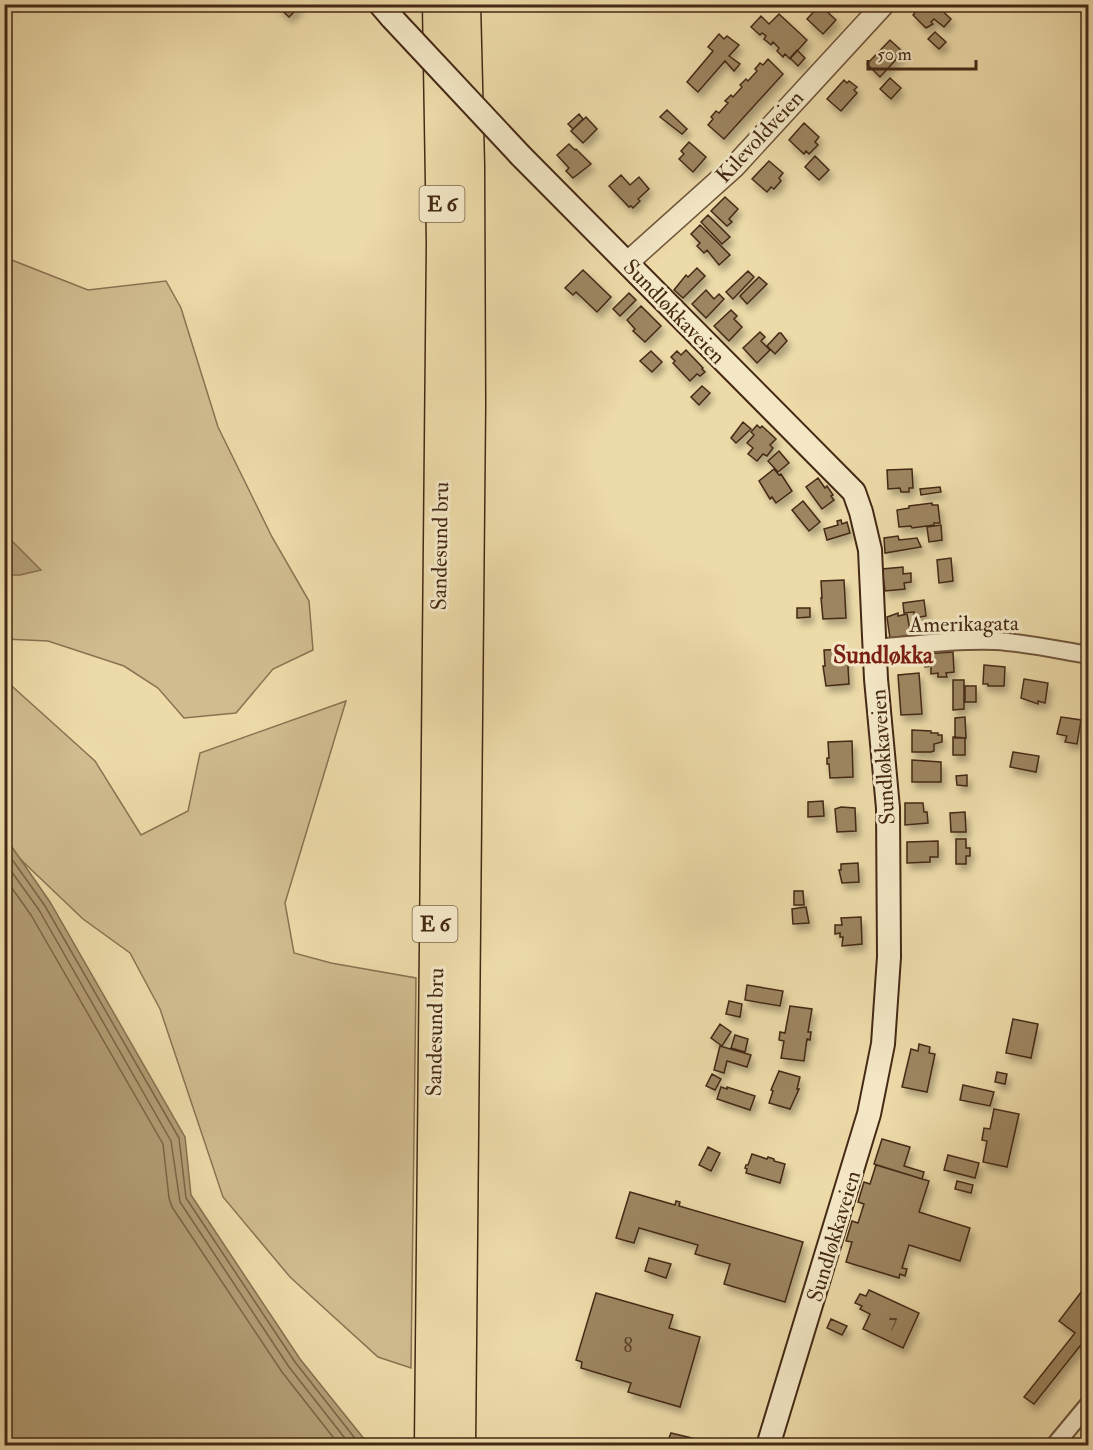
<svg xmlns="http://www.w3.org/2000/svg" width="1093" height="1450" font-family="'IM FELL Double Pica',serif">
  <defs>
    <filter id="shadow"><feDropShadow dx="3.5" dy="6" stdDeviation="3" flood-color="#0004"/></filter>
  </defs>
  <rect width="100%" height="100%" fill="#ecdaa8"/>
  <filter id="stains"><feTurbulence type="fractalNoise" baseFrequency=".00333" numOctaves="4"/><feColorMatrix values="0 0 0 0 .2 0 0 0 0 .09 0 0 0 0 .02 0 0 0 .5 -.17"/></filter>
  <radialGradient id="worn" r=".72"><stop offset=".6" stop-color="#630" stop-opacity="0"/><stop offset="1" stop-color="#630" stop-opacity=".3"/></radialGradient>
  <path fill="#d0bc8f" stroke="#8a7252" stroke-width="1.5" d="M4 257 88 290 166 281 181 308 218 427 272 537 309 601 313 650 273 669 236 713 184 718 158 688 124 666 48 641 5 639Z
    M4 679 95 761 141 835 188 811 200 753 346 701 285 903 294 953 331 963 416 978 411 1368 378 1357 290 1277 223 1197 160 1009 130 953 83 919 17 856 5 837Z"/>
  <path fill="#b39e76" stroke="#876f4f" stroke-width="1.5" d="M4 534 7 536 41 570 20 575H5Z
    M5 837 50 902 185 1137 191 1195 300 1359 369 1445H5Z"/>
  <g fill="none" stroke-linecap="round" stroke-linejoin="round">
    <path stroke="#7c6446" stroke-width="1.5" d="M4 848 45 906 179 1138 186 1198 295 1362 361 1446
      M4 861 39 910 171 1141 180 1202 289 1367 351 1446
      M4 877 31 915 163 1144 169 1198 172 1207 282 1372 340 1446"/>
  </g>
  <path fill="#9c8561" stroke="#452915" stroke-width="1.5" filter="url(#shadow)" d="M280 4H298L300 6 289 17 278 7Z
    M922 4H935L951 19 944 27 934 19 931 22 933 24 926 28 913 15Z
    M820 5 836 20 823 34 807 19Z
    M779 14 807 40 790 59 785 54 783 57 777 51 779 48 773 42 771 45 764 39 766 36 762 33 760 35 751 27 761 16 769 24Z
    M935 32 946 42 939 49 928 39Z
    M719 34 724 39 727 36 739 45 729 56 740 64 734 71 725 61 698 92 687 82 713 51 708 47Z
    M890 40 903 52 880 77 867 64Z
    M797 50 805 58 798 66 790 58Z
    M768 59 783 74 724 139 708 125 713 119 711 117 716 111 719 113 728 103 725 101 731 95 733 97 742 87 740 85 746 79 748 81 757 71 755 69 760 63 763 65Z
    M890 78 901 88 891 99 880 89Z
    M844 80 847 83 849 81 857 87 854 90 857 93 841 111 827 99Z
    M667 110 687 129 682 134 660 117Z
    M579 114 583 119 573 129 568 124Z
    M586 117 597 129 583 143 571 131Z
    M804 123 819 137 815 142 818 145 809 154 806 151 804 154 789 140Z
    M689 142 706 157 693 172 679 159 684 154 681 151Z
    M569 144 575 150 576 149 591 164 573 178 566 171 569 168 557 155Z
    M815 156 829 170 819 180 805 167Z
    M769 161 783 173 779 178 781 181 774 189 771 187 767 192 752 179Z
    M621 175 630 185 639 177 649 189 638 199 640 201 633 208 631 206 629 207 609 186Z
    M725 197 738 209 729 219 732 222 727 226 711 211Z
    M708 215 730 237 722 244 701 222Z
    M700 225 730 255 719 265 707 250 704 253 697 246 700 243 691 234Z
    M697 268 705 276 683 298 674 290 686 275 688 277Z
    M583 270 611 297 597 312 576 292 573 295 565 288Z
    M748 271 754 277 733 299 726 292Z
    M759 277 767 284 747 304 740 296Z
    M706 290 714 299 719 294 724 299 706 318 692 304Z
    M629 293 636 300 620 316 613 309Z
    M641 306 661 326 645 342 633 331 635 329 627 320Z
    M731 310 737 316 734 319 742 327 729 341 714 326Z
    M760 332 765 337 761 341 770 350 757 363 743 348Z
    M779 333H781L787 341 775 354 767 346Z
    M686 350 703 368 702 369 705 372 700 376 697 374 690 381 673 363 675 361 671 357 677 351 681 355Z
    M651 351 662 362 652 372 640 361Z
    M702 386 710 393 699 405 691 397Z
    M743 422 751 429 736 443 731 438Z
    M757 425 760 428 762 426 776 439 770 445 773 448 767 456 763 454 757 461 748 454 753 448 747 443 754 435 751 432Z
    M779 451 789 463 778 472 768 461Z
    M774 469 779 475 781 474 792 491 776 503 772 497 770 499 759 481Z
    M912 469 913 488H909V492H901L900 488 888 489 887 470Z
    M818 478 825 488 827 486 833 495 831 496 834 500 822 509 806 487Z
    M940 487 941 492 921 495 920 489Z
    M803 501 820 522 809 531 792 510Z
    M932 503V505H938L940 523H934V525L912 528 911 526 899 527 897 510 909 508V506Z
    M841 520 842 524 847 522 850 533 827 540 824 529 838 525 837 521Z
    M941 525 942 540 929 542 927 527Z
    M898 536 899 540 917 538 921 547 885 553 884 538Z
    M951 558 953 581 939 583 937 560Z
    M903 567V574L911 573V582L904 583 905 589 885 591 882 569Z
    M844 580 846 618 823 619 821 598H822L821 581Z
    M924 600 926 616 914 618V612L904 613 903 603Z
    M797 608H810V617L797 618Z
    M898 613V616L907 614 911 635 890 638 887 617Z
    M847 649 849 684 826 686 823 666H825L824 650Z
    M953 652 954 672 946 673 947 677H938V673L931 674V666L925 667 924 654Z
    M984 665 1005 667 1004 686H988V684H983Z
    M919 673 922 714 901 715 898 675Z
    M1024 679 1048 683 1045 703 1038 701V704L1021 698Z
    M953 680H964V709L953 710Z
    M965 686H976V702H965Z
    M965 717 966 738H955V718Z
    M1061 717 1081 720 1077 744 1065 742 1067 736 1057 734Z
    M912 730 931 731V733H938V735H942V742L934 744V751L931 752H912Z
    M953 737 965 738V755H953Z
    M852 741 853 777 830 778 829 764H827V758H829L828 742Z
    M1013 752 1039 756 1036 772 1010 767Z
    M912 760 941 762V782H912Z
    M967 775V786L957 785 956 776Z
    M823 801 824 816 808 817V802Z
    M905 803H923L924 812H927L928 823 905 825Z
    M841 807 855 808 856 831 837 832 835 809Z
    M965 812 966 832H951L950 813Z
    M956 839H966V848H970V856H966V864H956Z
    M938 841V857H930V862L907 863V842Z
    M858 863 859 882 842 883 839 870H841V864Z
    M794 891H803L804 905H794Z
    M806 907 809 923 793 924 792 909Z
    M861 917 862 944 842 946 843 937H840V933L835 934V925H842L841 918Z
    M747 985 783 991 780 1006 745 1000Z
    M729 1001 742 1004 740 1017 726 1014Z
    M790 1006 812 1009 808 1032H811L810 1040 807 1039 804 1061 781 1058 784 1041 779 1040 780 1032 785 1033Z
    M1013 1019 1038 1024 1031 1058 1006 1053Z
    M720 1024 731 1032 722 1046 711 1038Z
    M735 1035 748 1039 745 1052 731 1048Z
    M919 1044 930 1047 929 1053 935 1054 927 1092 902 1087 911 1049 918 1051Z
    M720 1046 751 1055 747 1067 727 1061 724 1073 714 1070Z
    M779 1071 800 1077 797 1089H799L790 1109 769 1103 773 1091 771 1090Z
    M997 1072 1007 1074 1005 1084 995 1082Z
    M712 1074 721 1079 715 1090 706 1086Z
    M963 1085 994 1092 990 1106 960 1100Z
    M721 1087 727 1089V1087L755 1096 750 1110 717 1099Z
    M994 1109 1019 1114 1007 1167 983 1162 987 1141 982 1140 984 1128 990 1129Z
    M882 1139 910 1147 904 1166 924 1172 922 1179 874 1164Z
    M708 1147 720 1153 711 1171 699 1165Z
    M752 1154 767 1159 768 1157 774 1159V1161L785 1164 780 1183 746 1173 747 1169 745 1168 746 1165H748Z
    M948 1155 979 1163 975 1178 944 1170Z
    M876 1165 929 1181 919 1212 970 1228 960 1261 909 1245 902 1268 907 1269 905 1276 900 1274 899 1278 846 1262 852 1242 846 1241 852 1221 858 1223 864 1204 858 1202 864 1182 870 1184Z
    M957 1181 973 1185 971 1193 955 1189Z
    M630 1192 675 1205 676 1201 680 1202 679 1206 803 1242 785 1302 724 1284 730 1264 695 1254 698 1245 639 1228 634 1243 616 1238Z
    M649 1258 671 1264 666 1278 645 1271Z
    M1088 1283V1344L1084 1341 1034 1404 1024 1397 1075 1333 1059 1321Z
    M869 1290 919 1313 903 1348 863 1329 870 1314 860 1309 862 1306 855 1303 860 1294 866 1296Z
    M596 1293 673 1315 669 1328 700 1337 680 1407 628 1392 631 1383 581 1368 582 1362 576 1360Z
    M831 1319 847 1326 842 1335 827 1328Z
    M671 1433 692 1438 691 1440 705 1445 706 1443 713 1445 666 1446Z"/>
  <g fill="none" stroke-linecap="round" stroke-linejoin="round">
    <g stroke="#6f553a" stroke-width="20">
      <path id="minor" d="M874 648C915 645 956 639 996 641 1027 643 1058 650 1088 655
        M1054 1446 1088 1405"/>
    </g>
    <g stroke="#6f553a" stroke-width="24">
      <path id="tertiary" d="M628 262 734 167 884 4"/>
    </g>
    <g stroke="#452915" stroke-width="26">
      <path id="secondary" d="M380 4 392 18
        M521 156 854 492 861 512 870 550 876 679 888 808 889 957 883 1044 869 1114 768 1446"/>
    </g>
    <g stroke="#452915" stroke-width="33">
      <path id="motorway" d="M430 1446 442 243 438 4
        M460 1446 470 405 469 165 465 4"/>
    </g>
    <use href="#minor" stroke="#f3e7c6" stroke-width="16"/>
    <use href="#tertiary" stroke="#f3e7c6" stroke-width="21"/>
    <use href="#secondary" stroke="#f3e7c6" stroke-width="22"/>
    <use href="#motorway" stroke="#ecdaa8" stroke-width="30"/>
    <g stroke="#452915" stroke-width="26" stroke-linecap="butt">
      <path id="secondary-bridge" d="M392 18 521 156"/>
    </g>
    <use href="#secondary-bridge" stroke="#f3e7c6" stroke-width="22"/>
  </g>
  <g text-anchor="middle" stroke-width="6" stroke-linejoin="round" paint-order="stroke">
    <g font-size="20" fill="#5b4028">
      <text x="893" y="1327">7</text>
      <text x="628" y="1352">8</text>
    </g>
    <g fill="#f3e7c6" stroke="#79624a" stroke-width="1.5">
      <rect x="419.5" y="186" width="45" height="36" rx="4.5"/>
      <rect x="412.5" y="906" width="45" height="36" rx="4.5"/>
    </g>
    <g font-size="21" font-weight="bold" fill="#452915">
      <text x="442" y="211">E 6</text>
      <text x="435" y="931">E 6</text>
    </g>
    <g font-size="22" fill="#452915" stroke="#f3e7c6">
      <text transform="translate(759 136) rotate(-47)" y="8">Kilevoldveien</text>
      <text transform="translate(675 311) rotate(46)" y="8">Sundløkkaveien</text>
      <text transform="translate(439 546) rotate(-89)" y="8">Sandesund bru</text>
      <text transform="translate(964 623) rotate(-1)" y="8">Amerikagata</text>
      <text transform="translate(882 757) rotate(-94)" y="8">Sundløkkaveien</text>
      <text transform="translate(434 1032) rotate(-89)" y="8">Sandesund bru</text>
      <text transform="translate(833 1236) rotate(-73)" y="8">Sundløkkaveien</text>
    </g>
    <g font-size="24" font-weight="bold" fill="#7a1f14" stroke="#f3e7c6">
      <text x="883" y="663">Sundløkka</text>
    </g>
  </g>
  <rect width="1093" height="1450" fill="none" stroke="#ecdaa8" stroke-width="24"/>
  <rect x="6" y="6" width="1081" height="1438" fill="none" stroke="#452915" stroke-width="3"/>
  <rect x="12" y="12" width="1069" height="1426" fill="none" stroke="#452915" stroke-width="1.5"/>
  <path d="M868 60v9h108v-9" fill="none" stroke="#452915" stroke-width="3"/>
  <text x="877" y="60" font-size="18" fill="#452915" stroke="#f3e7c6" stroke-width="4.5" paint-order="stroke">50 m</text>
  <rect width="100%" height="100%" filter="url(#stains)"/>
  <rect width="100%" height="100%" fill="url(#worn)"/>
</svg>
